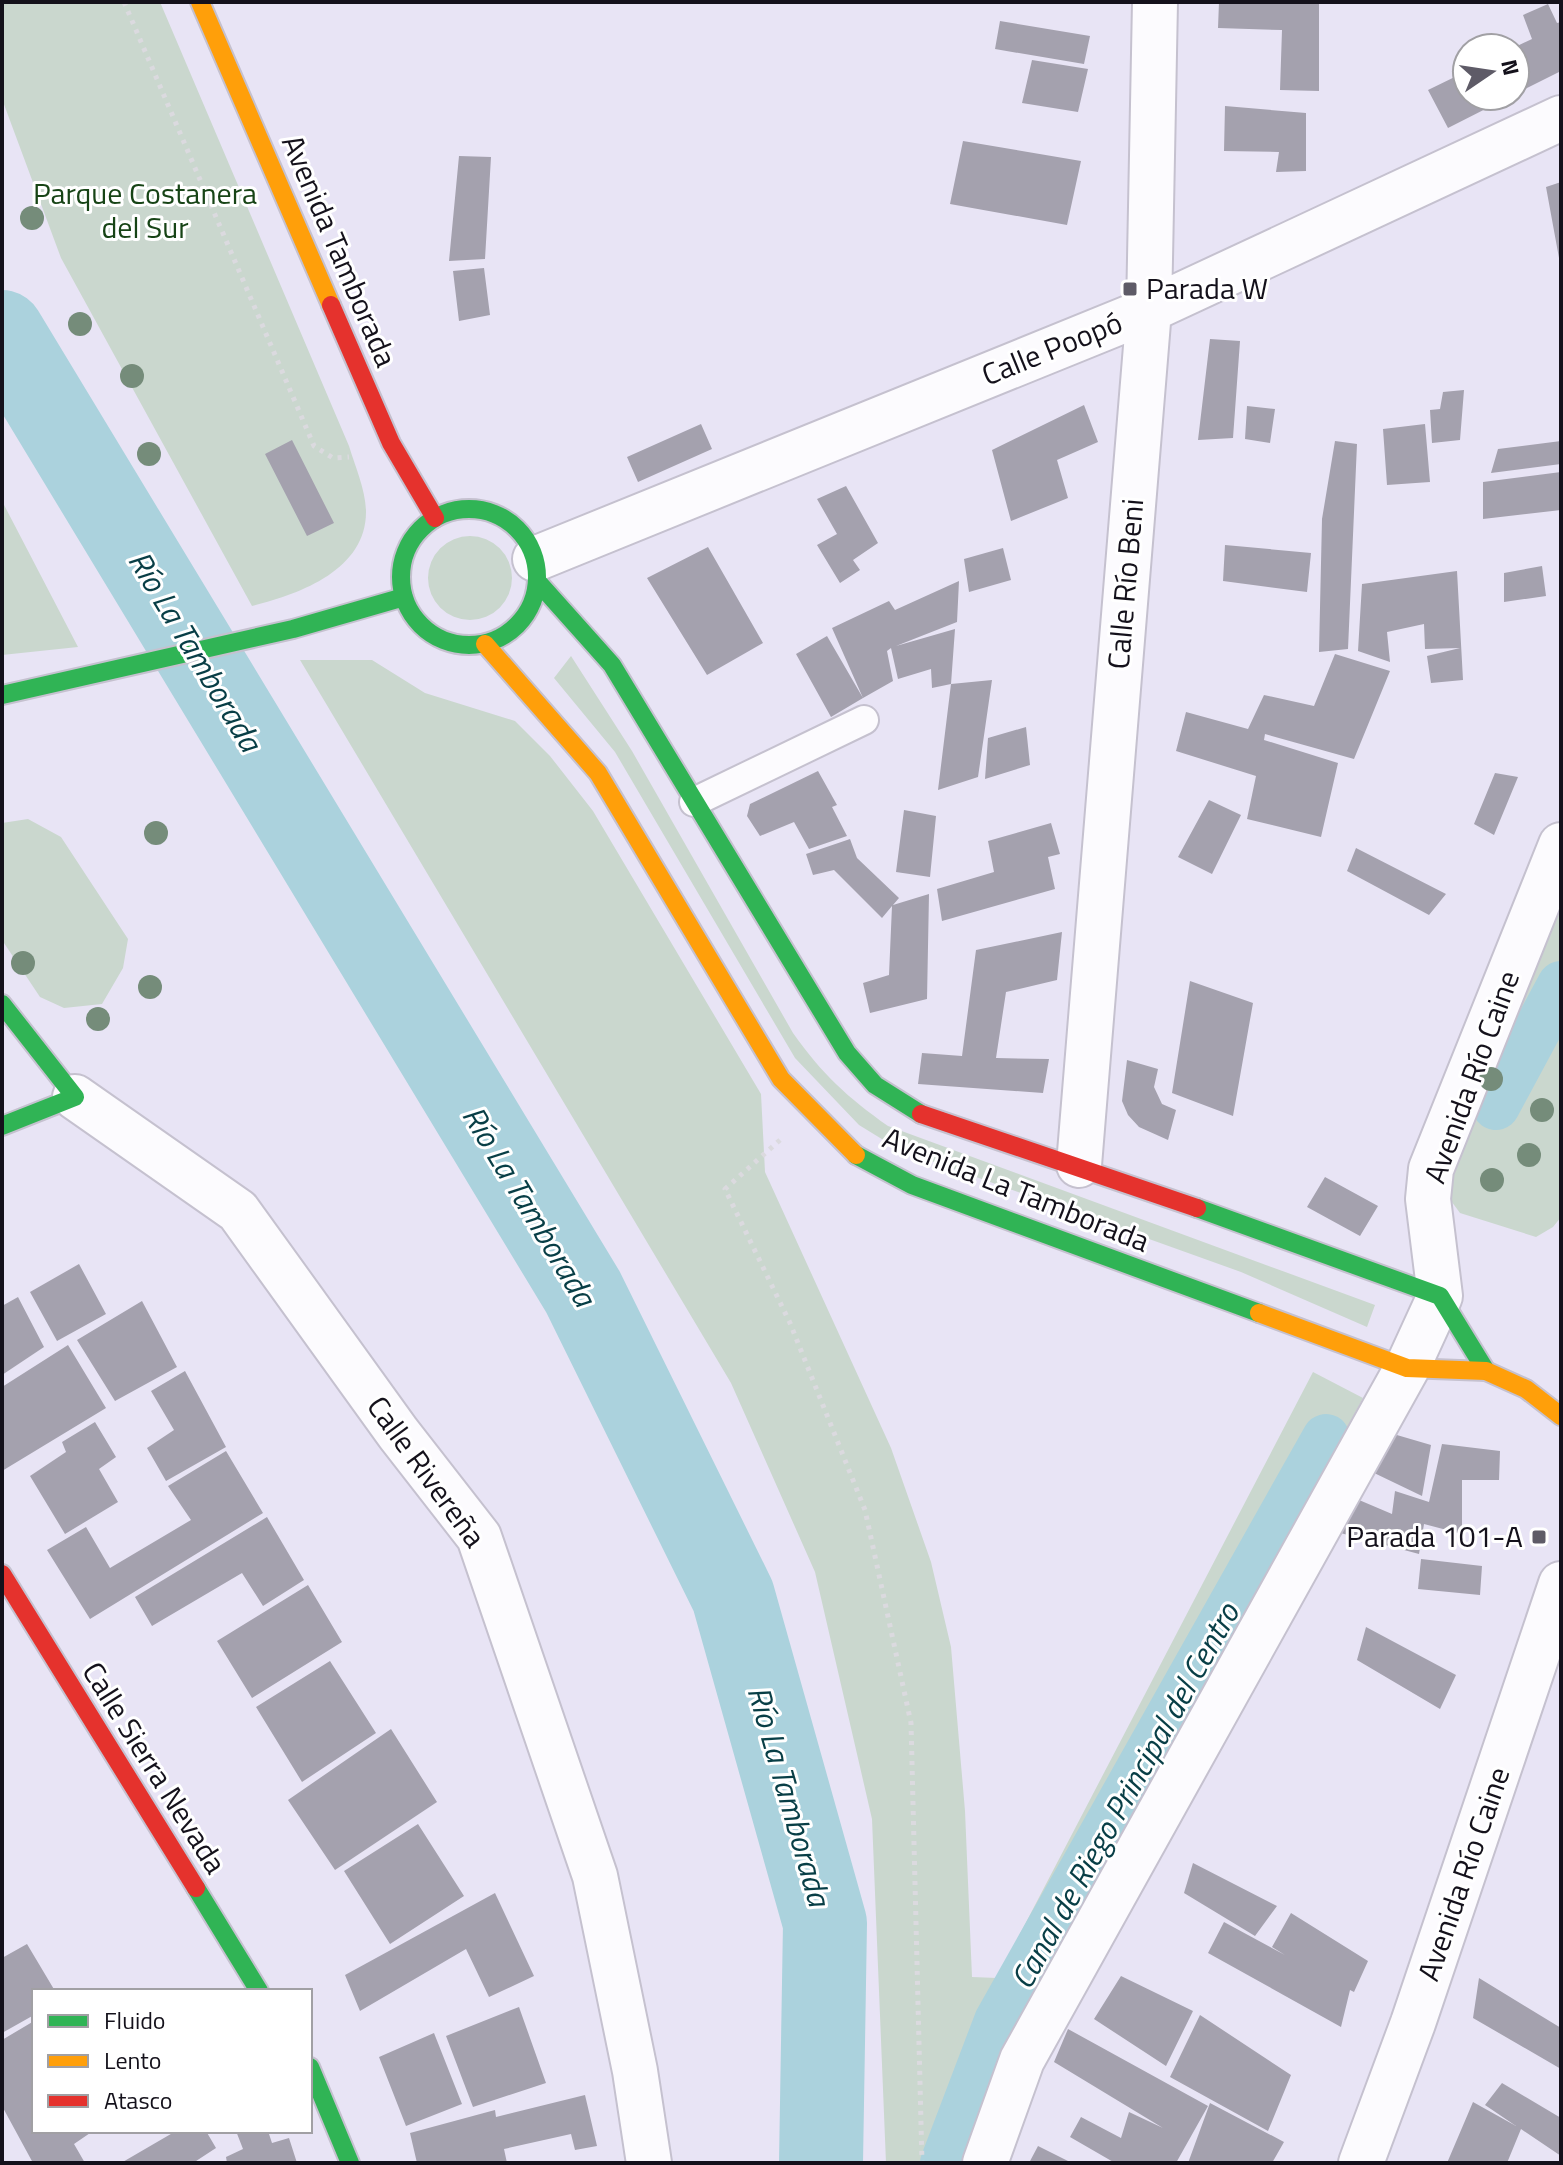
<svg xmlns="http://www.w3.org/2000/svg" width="1563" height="2165" font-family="'Titillium Web',sans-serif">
  <rect width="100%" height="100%" fill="#e8e4f5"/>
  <path fill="#cad7ce" d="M2 2H160L349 446C355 466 366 491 366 512 366 570 300 594 252 606L61 258 2 99Z
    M2 501 78 647 2 655Z
    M428 578a42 42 0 1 1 84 0a42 42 0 1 1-84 0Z
    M571 656 632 751 793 1033C822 1074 847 1097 888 1126L1375 1305 1367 1327 1241 1272 898 1149 859 1125 795 1058 615 752 554 678Z
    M300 660H372L425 693 515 721 550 756 593 811 761 1094 765 1172 891 1448 931 1562 951 1647 965 1811 972 1977 997 1978 1313 1372 1363 1398 991 2086 964 2163H886L872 1819 815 1572 731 1383Z
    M28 819 61 837 128 939 123 968 102 1004 64 1008 40 997 2 940V823Z
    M1561 891V1217L1553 1227 1536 1237 1460 1213 1446 1194 1456 1146Z"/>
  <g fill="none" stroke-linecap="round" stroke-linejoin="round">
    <path stroke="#abd2dd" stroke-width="48" d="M1496 1106 1561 985
      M944 2163 998 2021 1326 1438"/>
    <path stroke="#abd2dd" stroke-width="84" d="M2 332 583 1292 733 1596 825 1923 821 2163"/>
  </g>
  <path fill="#a4a1ae" d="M1219 2H1319V91L1280 90 1282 30 1218 28Z
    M1548 4 1557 23 1561 22V71L1515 94V47L1532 39 1523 15Z
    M1000 21 1090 36 1084 64 995 49Z
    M1032 60 1088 69 1078 112 1022 103Z
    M1467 71V96H1511L1448 128 1428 90Z
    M1225 106 1306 113V171L1276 172 1279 152 1224 151Z
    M963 141 1081 161 1067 225 950 204Z
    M459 156 491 157 485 259 449 261Z
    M1561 182V258H1559L1546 187Z
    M484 268 490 315 459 321 453 271Z
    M1210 339 1240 341 1233 438 1198 440Z
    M1464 390 1460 440 1432 443 1430 410 1440 409 1443 392Z
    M1084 405 1098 442 1057 460 1068 498 1011 521 992 450Z
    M1247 406 1275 409 1270 443 1245 439Z
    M701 424 712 449 638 482 627 457Z
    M1425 424 1430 482 1387 485 1383 429Z
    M292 440 334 523 307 536 265 454Z
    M1335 441 1357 444 1348 649 1319 652 1322 519Z
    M1561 441V464L1491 473 1498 449Z
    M1561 472V510L1483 519V482Z
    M846 486 878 543 853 560 860 570 840 583 817 545 837 534 817 499Z
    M1225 545 1311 553 1307 592 1223 581Z
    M708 547 763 643 707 675 647 578Z
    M1003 548 1011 580 969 592 964 559Z
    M1542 566 1546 596 1504 602V573Z
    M1457 571 1463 680 1431 683 1427 656 1460 648 1425 649 1424 624 1387 632 1390 662 1358 651 1362 584Z
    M959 581 957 622 896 646 955 629 951 684 932 688 931 669 898 679 891 648 887 651 893 681 863 698 832 628 889 601 895 610Z
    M827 636 863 698 831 717 796 654Z
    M1335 654 1390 671 1354 759 1265 734 1264 740 1338 763 1321 837 1247 819 1256 776 1176 751 1186 712 1248 729 1264 695 1314 706Z
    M992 680 978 777 938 790 951 684Z
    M1026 727 1030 765 985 779 988 738Z
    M818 771 837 805 832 807 847 836 809 849 794 822 760 836 747 816 750 804Z
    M1495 773 1518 777 1494 835 1474 824Z
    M1209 800 1241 815 1212 874 1178 857Z
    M904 810 936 816 930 877 896 872Z
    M1051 823 1060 854 1048 857 1055 889 942 921 937 889 994 872 988 841Z
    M850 839 857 858 899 898 893 905 929 894 927 999 870 1013 863 983 889 975 892 906 882 918 834 870 813 875 806 854Z
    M1356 848 1446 894 1429 915 1347 871Z
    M1062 932 1057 980 1006 992 996 1058 1049 1059 1043 1093 918 1084 922 1053 962 1056 976 950Z
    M1190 981 1253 1003 1233 1116 1172 1093Z
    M1127 1060 1158 1069 1154 1087 1162 1104 1176 1110 1168 1140 1139 1127 1128 1115 1122 1101Z
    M1325 1177 1378 1206 1360 1236 1307 1207Z
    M79 1264 106 1314 57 1341 30 1292Z
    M18 1297 44 1347 2 1375V1306Z
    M142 1301 177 1367 115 1401 77 1340Z
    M68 1345 106 1408 2 1471V1387Z
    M185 1371 226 1447 166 1481 147 1448 174 1430 151 1391Z
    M95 1422 116 1457 99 1469 118 1502 65 1534 30 1476 66 1452 62 1442Z
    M1390 1433 1431 1445 1422 1496 1370 1471Z
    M1442 1444 1500 1451 1499 1480H1462V1534L1424 1524 1419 1554 1333 1531 1352 1497 1392 1514 1395 1491 1429 1502Z
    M226 1451 263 1513 90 1619 47 1550 86 1527 110 1568 191 1520 168 1486Z
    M267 1517 304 1580 263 1606 242 1573 152 1626 135 1597Z
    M1421 1559 1482 1566 1480 1595 1418 1589Z
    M308 1585 342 1642 252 1698 217 1641Z
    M1366 1627 1456 1675 1440 1709 1357 1660Z
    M330 1661 376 1733 302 1782 256 1707Z
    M391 1729 437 1802 335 1870 288 1800Z
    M418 1824 464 1896 390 1944 344 1871Z
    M1193 1863 1277 1906 1255 1936 1184 1893Z
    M495 1893 534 1976 489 1997 466 1949 360 2011 345 1975Z
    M1291 1913 1368 1961 1354 1992 1350 1990 1341 2027 1208 1953 1224 1922 1285 1955 1272 1947Z
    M27 1944 55 1991H34V2015L2 2033V1958Z
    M1121 1976 1193 2011 1166 2066 1094 2019Z
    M1479 1978 1561 2028V2069L1473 2018Z
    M519 2007 546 2083 473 2107 446 2036Z
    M1200 2015 1291 2075 1268 2131 1170 2077Z
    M34 2021V2131H93L74 2144 85 2163H33L2 2106V2040Z
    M1068 2029 1208 2106 1176 2163H1115L1070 2137 1081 2117 1121 2138 1129 2112 1163 2128 1054 2062Z
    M434 2033 462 2104 406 2126 379 2057Z
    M1502 2083 1561 2118V2156L1521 2129 1507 2163H1447L1473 2102 1516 2126 1485 2105Z
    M585 2095 597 2146 575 2150 571 2134 504 2149 507 2163H417L410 2133 495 2110 496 2117Z
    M1210 2103 1284 2142 1272 2163H1188Z
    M176 2131H206L216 2148 193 2163H121Z
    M236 2131H268L272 2143 289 2138 297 2163H227L226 2157 243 2149Z
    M1038 2146 1072 2163H1029Z"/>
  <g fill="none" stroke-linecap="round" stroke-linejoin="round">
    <g stroke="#c5c1cf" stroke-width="32">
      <path id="lane" d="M694 802 864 720"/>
    </g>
    <g stroke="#c5c1cf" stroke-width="48">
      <path id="street" d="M535 559 1149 310 1561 118
        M75 1097 238 1211 398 1433 479 1537 595 1876 635 2071 649 2163
        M1079 1165 1149 310 1155 2
        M985 2163 1022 2060 1407 1368 1440 1296 1428 1199 1431 1169 1561 845
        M1361 2163 1413 2023 1561 1584"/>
    </g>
    <g stroke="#c5c1cf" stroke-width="22">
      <path id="fast" d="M401 577a68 68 0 1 1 136 0a68 68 0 1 1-136 0Z
        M537 581 612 665 847 1053 875 1085 921 1114
        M2 695 293 629 404 597
        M2 1004 75 1097 2 1126
        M856 1155 912 1185 1259 1313
        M1197 1208 1440 1296 1486 1371
        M196 1888 259 1991
        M310 2067 350 2163"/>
    </g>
    <g stroke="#c5c1cf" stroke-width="22">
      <path id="slow" d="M200 2 331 305
        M485 644 598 773 781 1079 856 1155
        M1259 1313 1407 1368 1486 1371 1526 1389 1561 1416"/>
    </g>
    <g stroke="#c5c1cf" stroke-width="22">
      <path id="jam" d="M331 305 391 443 435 518
        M921 1114 1197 1208
        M2 1574 196 1888"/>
    </g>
    <path stroke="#dbdadf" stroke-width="5" stroke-dasharray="4 6" stroke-linecap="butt" d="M124 2 314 446 333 458 349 457
      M780 1140 725 1189 790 1323 865 1510 911 1723 922 2163"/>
    <use href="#lane" stroke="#fcfbfe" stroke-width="28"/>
    <use href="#street" stroke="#fcfbfe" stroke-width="44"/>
    <use href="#fast" stroke="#30b455" stroke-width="18"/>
    <use href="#slow" stroke="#ff9f0a" stroke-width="18"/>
    <use href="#jam" stroke="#e5322d" stroke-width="18"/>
  </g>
  <g fill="#758c7a">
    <circle cx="32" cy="218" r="12"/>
    <circle cx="80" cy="324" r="12"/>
    <circle cx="132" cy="376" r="12"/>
    <circle cx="149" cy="454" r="12"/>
    <circle cx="156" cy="833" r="12"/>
    <circle cx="23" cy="963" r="12"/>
    <circle cx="150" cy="987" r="12"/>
    <circle cx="98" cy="1019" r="12"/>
    <circle cx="1491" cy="1079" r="12"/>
    <circle cx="1542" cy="1110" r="12"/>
    <circle cx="1529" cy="1155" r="12"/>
    <circle cx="1492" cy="1180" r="12"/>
  </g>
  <g fill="#5e5b67" stroke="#fff" stroke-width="3">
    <rect x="1122" y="281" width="16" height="16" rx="4"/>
    <rect x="1531" y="1529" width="16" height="16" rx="4"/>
  </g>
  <g text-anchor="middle" stroke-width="6" stroke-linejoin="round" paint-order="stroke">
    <g font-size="30" fill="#174416" stroke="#fff">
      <text x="145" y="204">Parque Costanera<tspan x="145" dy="34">del Sur</tspan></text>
    </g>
    <g font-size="30" fill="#14111b" stroke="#fff">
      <text transform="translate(339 251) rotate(67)" y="10">Avenida Tamborada</text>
      <text transform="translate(1052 349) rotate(-22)" y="10">Calle Poopó</text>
      <text transform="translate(1126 584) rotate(-85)" y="10">Calle Río Beni</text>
      <text transform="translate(1472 1077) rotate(-70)" y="10">Avenida Río Caine</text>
      <text transform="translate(1016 1190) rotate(22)" y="10">Avenida La Tamborada</text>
      <text transform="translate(426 1472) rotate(54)" y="10">Calle Rivereña</text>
      <text transform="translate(154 1768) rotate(58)" y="10">Calle Sierra Nevada</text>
      <text transform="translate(1464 1874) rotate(-71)" y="10">Avenida Río Caine</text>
    </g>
    <g font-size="30" fill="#14111b" stroke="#fff" text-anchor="start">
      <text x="1146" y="299">Parada W</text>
      <text x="1523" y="1547" text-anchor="end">Parada 101-A</text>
    </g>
    <g font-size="32" font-style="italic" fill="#083e46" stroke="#fff">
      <text transform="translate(195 651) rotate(59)" y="11">Río La Tamborada</text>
      <text transform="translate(529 1206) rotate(59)" y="11">Río La Tamborada</text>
      <text transform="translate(789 1796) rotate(74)" y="11">Río La Tamborada</text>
      <text transform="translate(1125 1796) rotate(-61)" y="11">Canal de Riego Principal del Centro</text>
    </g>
  </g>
  <rect width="1563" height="2165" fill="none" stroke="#14111b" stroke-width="8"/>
  <rect x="32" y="1989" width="280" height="144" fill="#ffffff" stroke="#a1a0a4" stroke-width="2"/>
  <rect x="48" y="2015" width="40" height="12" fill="#30b455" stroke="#a1a0a4" stroke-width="2"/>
  <text x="104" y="2029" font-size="24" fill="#14111b">Fluido</text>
  <rect x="48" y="2055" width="40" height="12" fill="#ff9f0a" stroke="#a1a0a4" stroke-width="2"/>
  <text x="104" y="2069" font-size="24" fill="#14111b">Lento</text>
  <rect x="48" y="2095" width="40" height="12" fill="#e5322d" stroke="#a1a0a4" stroke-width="2"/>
  <text x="104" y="2109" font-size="24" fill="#14111b">Atasco</text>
  <g transform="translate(1491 72) rotate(77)"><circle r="38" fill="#ffffff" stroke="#a1a0a4" stroke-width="2"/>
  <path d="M0-6L14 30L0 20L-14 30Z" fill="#5e5b67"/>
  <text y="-12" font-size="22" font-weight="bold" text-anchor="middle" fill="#14111b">N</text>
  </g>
</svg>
